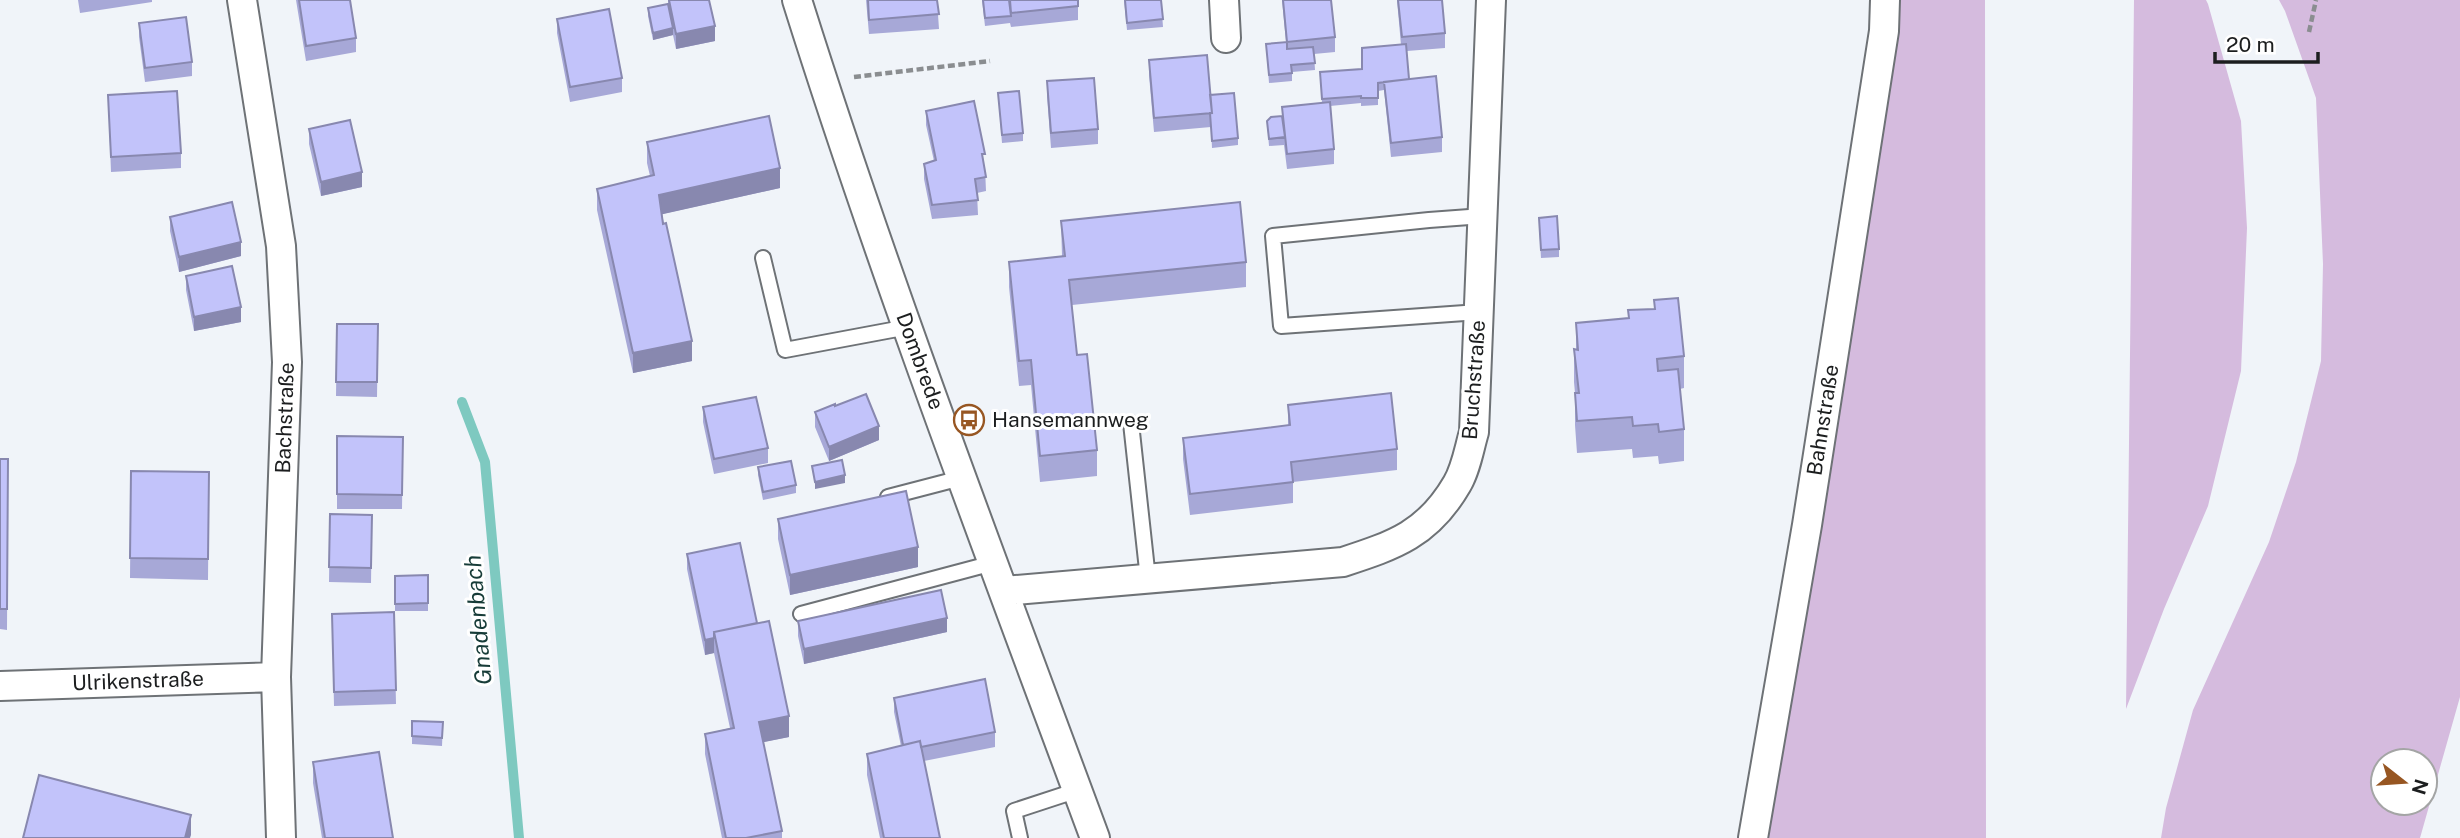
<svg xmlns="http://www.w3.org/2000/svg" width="2460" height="838" font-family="'Public Sans',sans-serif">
  <rect width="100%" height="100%" fill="#f0f4f9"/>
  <path fill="#d5bbde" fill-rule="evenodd" d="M1885 0H1985L1986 838H1761Z
    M2134 0H2206L2208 4 2241 121 2247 228 2241 371 2208 506 2164 609 2126 709Z
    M2279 0H2460V697L2420 838H2161L2166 808 2193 710 2269 542 2296 462 2321 361 2323 264 2316 98 2285 11ZM2383 761H2425V803H2383Z"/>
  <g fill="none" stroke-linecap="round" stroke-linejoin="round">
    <path stroke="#7ec9c0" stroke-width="10" d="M462 402 485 462 519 838"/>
    <g stroke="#6e7276" stroke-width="18">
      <path id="service" d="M763 258 785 350 908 327
        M1479 312 1281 326 1273 236 1429 220 1483 216
        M1131 423 1148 579
        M888 497 961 478
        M801 614 993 563
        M1020 838 1014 811 1078 790"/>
    </g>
    <g stroke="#6e7276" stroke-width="32">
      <path id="minor" d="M242 0 281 246 287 362 276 677 281 838
        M797 0C886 283 992 560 1095 838
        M1224 0 1226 38
        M1004 591 1343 562C1395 545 1428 534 1457 484 1466 469 1469 449 1474 432L1491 0
        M0 686 276 677
        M1753 838 1807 525 1884 31 1885 0"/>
    </g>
    <path stroke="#8a8d90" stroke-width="4.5" stroke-dasharray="7 3.5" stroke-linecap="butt" d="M2309 32 2316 0
      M854 77 990 61"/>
    <use href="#service" stroke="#fff" stroke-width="14"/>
    <use href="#minor" stroke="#fff" stroke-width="28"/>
  </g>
  <path fill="#a7a8d7" d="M78 0H152V2L80 13Z
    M296 0H350L356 38V52L306 61Z
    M668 0H709L715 41 676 49 673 35 653 40 648 16V8L668 4Z
    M866 0H937L939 29 869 34Z
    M982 0H1078V20L1011 27 1010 23 985 26Z
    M1124 0H1161L1163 27 1127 30Z
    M1282 0H1331L1335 37V52L1314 54 1315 70 1292 72V81L1269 83 1266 44 1286 42Z
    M1397 0H1442L1445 33V48L1407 51 1409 79 1442 137V152L1391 157 1384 90 1378 91V105L1361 106V103L1330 106 1334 149V164L1287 169 1284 145 1269 146 1267 121 1282 117V107L1322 103 1320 72 1362 69 1401 45Z
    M557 19 622 78V92L570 102 557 33Z
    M139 23 192 62V76L145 82 139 37Z
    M1149 60 1210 95 1238 138V145L1212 148 1211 127 1154 132 1149 75Z
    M1047 81 1098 129V144L1051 148 1047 96Z
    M998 93 1023 133V141L1002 143Z
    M108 95 181 153V168L111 172Z
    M926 111 985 168 986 191 977 193 978 215 932 219 924 179V164L934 161 926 125Z
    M309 129 362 187 321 196 309 144Z
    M647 142 780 188 662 214 692 361 633 373 597 210V189L650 176 647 163Z
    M170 217 241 256 179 272 170 231Z
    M1061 221 1246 262V287L1072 305 1077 355 1097 450V476L1040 482 1031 385 1019 386 1009 287V262L1062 256Z
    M1539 225 1559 249V257L1541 258Z
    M186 276 241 322 194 331 186 290Z
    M1654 300 1684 356V388L1680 389 1684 429V461L1659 464 1658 456 1633 458 1632 449 1577 453 1575 425V393L1574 382V349L1576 350V323L1628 318V310L1654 309Z
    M337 324H378L377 397 336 396Z
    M1288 405 1397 449V470L1293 482V503L1190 515 1183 459V438L1288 426Z
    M835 406 879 440 829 461 815 427V412Z
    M703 407 768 448V463L714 474 703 422Z
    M337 436 403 437 402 509H337Z
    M0 459H8L7 630 0 629Z
    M758 467 796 485V493L763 500 758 475Z
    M131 471 209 472 208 580 130 578Z
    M330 514 372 515 371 583 329 582Z
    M778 519 918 567 790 595 778 539Z
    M687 554 757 623 789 737 763 742 782 831V838H722L705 754V734L730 728 714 653 705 655 687 569Z
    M428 575V611H395V576Z
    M394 612 396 704 334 706 332 614Z
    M798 621 947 632 804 664 798 636Z
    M894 698 995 732V747L924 761 940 838H880L867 775V754L901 746 894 712Z
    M412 721 443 722 442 746 412 744Z
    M313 762 393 838H322L313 783Z"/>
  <path fill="#8888af" d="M715 26V41L676 49V34Z
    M673 28V35L653 40V33Z
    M780 168V188L659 215V195Z
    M362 172V187L321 196V182Z
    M241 242V256L179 272V257Z
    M241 307V322L194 331V317Z
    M692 341V361L633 373V353Z
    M879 426V440L829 461V447Z
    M845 475V483L815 489V482Z
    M918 547V567L790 595V575Z
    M947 618V632L804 664V649Z
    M714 638V653L705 655V640Z
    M789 716V737L759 743V722Z
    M191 815V835L190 838H185Z"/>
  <path fill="#c2c3fa" stroke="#8888af" stroke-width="2" d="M299 0H350L356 38 306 46Z
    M669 0H709L715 26 676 34Z
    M868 0H937L939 14 869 20Z
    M983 0H1009L1011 16 985 18Z
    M1010 0H1078V6L1011 13Z
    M1125 0H1161L1163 19 1127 23Z
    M1283 0H1331L1335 37 1287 42Z
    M1398 0H1442L1445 33 1402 37Z
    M668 4 673 28 653 33 648 8Z
    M609 9 622 78 570 87 557 19Z
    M186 17 192 62 145 68 139 23Z
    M1287 42V49L1313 47 1315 63 1291 65 1292 73 1269 75 1266 44Z
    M1406 44 1409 79 1378 83V98H1361V96L1322 99 1320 72 1362 69V48Z
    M1207 55 1212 113 1154 118 1149 60Z
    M1436 76 1442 137 1391 143 1384 82Z
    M1094 78 1098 129 1051 133 1047 81Z
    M177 91 181 153 111 157 108 95Z
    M1019 91 1023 133 1002 135 998 93Z
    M1234 93 1238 138 1212 141 1210 113H1212L1210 95Z
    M974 101 985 154H982L986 177 975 179 978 200 932 205 924 164 936 160 926 111Z
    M1330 102 1334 149 1287 154 1282 107Z
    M769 116 780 168 659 195 663 224 666 223 692 341 633 353 597 189 654 175 647 142Z
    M1282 116 1285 137 1269 139 1267 121 1271 117Z
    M350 120 362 172 321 182 309 129Z
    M232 202 241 242 179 257 170 217Z
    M1240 202 1246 262 1069 280 1077 355 1087 354 1097 450 1040 456 1031 360 1019 361 1009 262 1065 256 1061 221Z
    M1557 216 1559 249 1541 250 1539 218Z
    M232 266 241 307 194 317 186 276Z
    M1678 298 1684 356 1657 359 1658 371 1678 369 1684 429 1659 432 1658 424 1633 426 1632 417 1577 421 1575 393H1579L1574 349 1578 350 1576 323 1629 318 1628 310 1655 309 1654 300Z
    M337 324H378L377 382H336Z
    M1391 393 1397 449 1291 462 1293 482 1190 494 1183 438 1290 425 1288 405Z
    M866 394 879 426 829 447 815 412 835 404V406Z
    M756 397 768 448 714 459 703 407Z
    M337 436 403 437 402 495 337 494Z
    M0 459H8L7 609H0Z
    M842 460 845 475 815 482 812 466Z
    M791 461 796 485 763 492 758 467Z
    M131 471 209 472 208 559 130 558Z
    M906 491 918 547 790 575 778 519Z
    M330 514 372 515 371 568 329 567Z
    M740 543 757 623 714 632V638L705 640 687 554Z
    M428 575V603L395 604V576Z
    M941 590 947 618 804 649 798 621Z
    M394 612 396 690 334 692 332 614Z
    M769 621 789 716 759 722 782 831 746 838H726L705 734 734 728 714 632Z
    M985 679 995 732 921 747 920 741 903 745 894 698Z
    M412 721 443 722 442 738 412 736Z
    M920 741 940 838H884L867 754Z
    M379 752 393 838H325L313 762Z
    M39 775 191 815 185 838H23Z"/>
  <defs>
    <g id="bus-ring" transform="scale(1.575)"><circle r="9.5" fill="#fff" stroke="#975622" stroke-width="1.5"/><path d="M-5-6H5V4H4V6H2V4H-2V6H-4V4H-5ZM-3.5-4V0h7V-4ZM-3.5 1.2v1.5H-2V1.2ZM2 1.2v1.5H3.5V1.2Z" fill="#975622"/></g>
  </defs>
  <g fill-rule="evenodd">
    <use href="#bus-ring" x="969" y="420"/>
  </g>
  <g text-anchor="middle" stroke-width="6" stroke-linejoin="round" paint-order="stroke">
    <g font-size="21" fill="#1c1e1f" stroke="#fff">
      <text transform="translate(920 361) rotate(70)" y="7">Dombrede</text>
      <text transform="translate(1474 380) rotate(-86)" y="7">Bruchstraße</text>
      <text transform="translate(285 418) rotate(-88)" y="7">Bachstraße</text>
      <text transform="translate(1823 420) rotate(-81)" y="7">Bahnstraße</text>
      <text transform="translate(138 681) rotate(-2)" y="7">Ulrikenstraße</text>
    </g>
    <g font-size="21" fill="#1c1e1f" stroke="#fff" text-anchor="start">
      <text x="992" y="427">Hansemannweg</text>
    </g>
    <g font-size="23" font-style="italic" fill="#173c38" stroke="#fff">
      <text transform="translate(478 620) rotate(-95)" y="8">Gnadenbach</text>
    </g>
  </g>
  <g transform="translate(2404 782) rotate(107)"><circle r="33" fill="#ffffff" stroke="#a4a5a5" stroke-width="2"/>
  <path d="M0-5L12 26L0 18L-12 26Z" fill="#975622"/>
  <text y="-10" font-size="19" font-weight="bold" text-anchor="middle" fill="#1c1e1f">N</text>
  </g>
  <path d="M2215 52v10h103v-10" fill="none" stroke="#1c1e1f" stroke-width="3.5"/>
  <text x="2226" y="52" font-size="21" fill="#1c1e1f" stroke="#ffffff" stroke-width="5" paint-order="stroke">20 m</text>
</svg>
